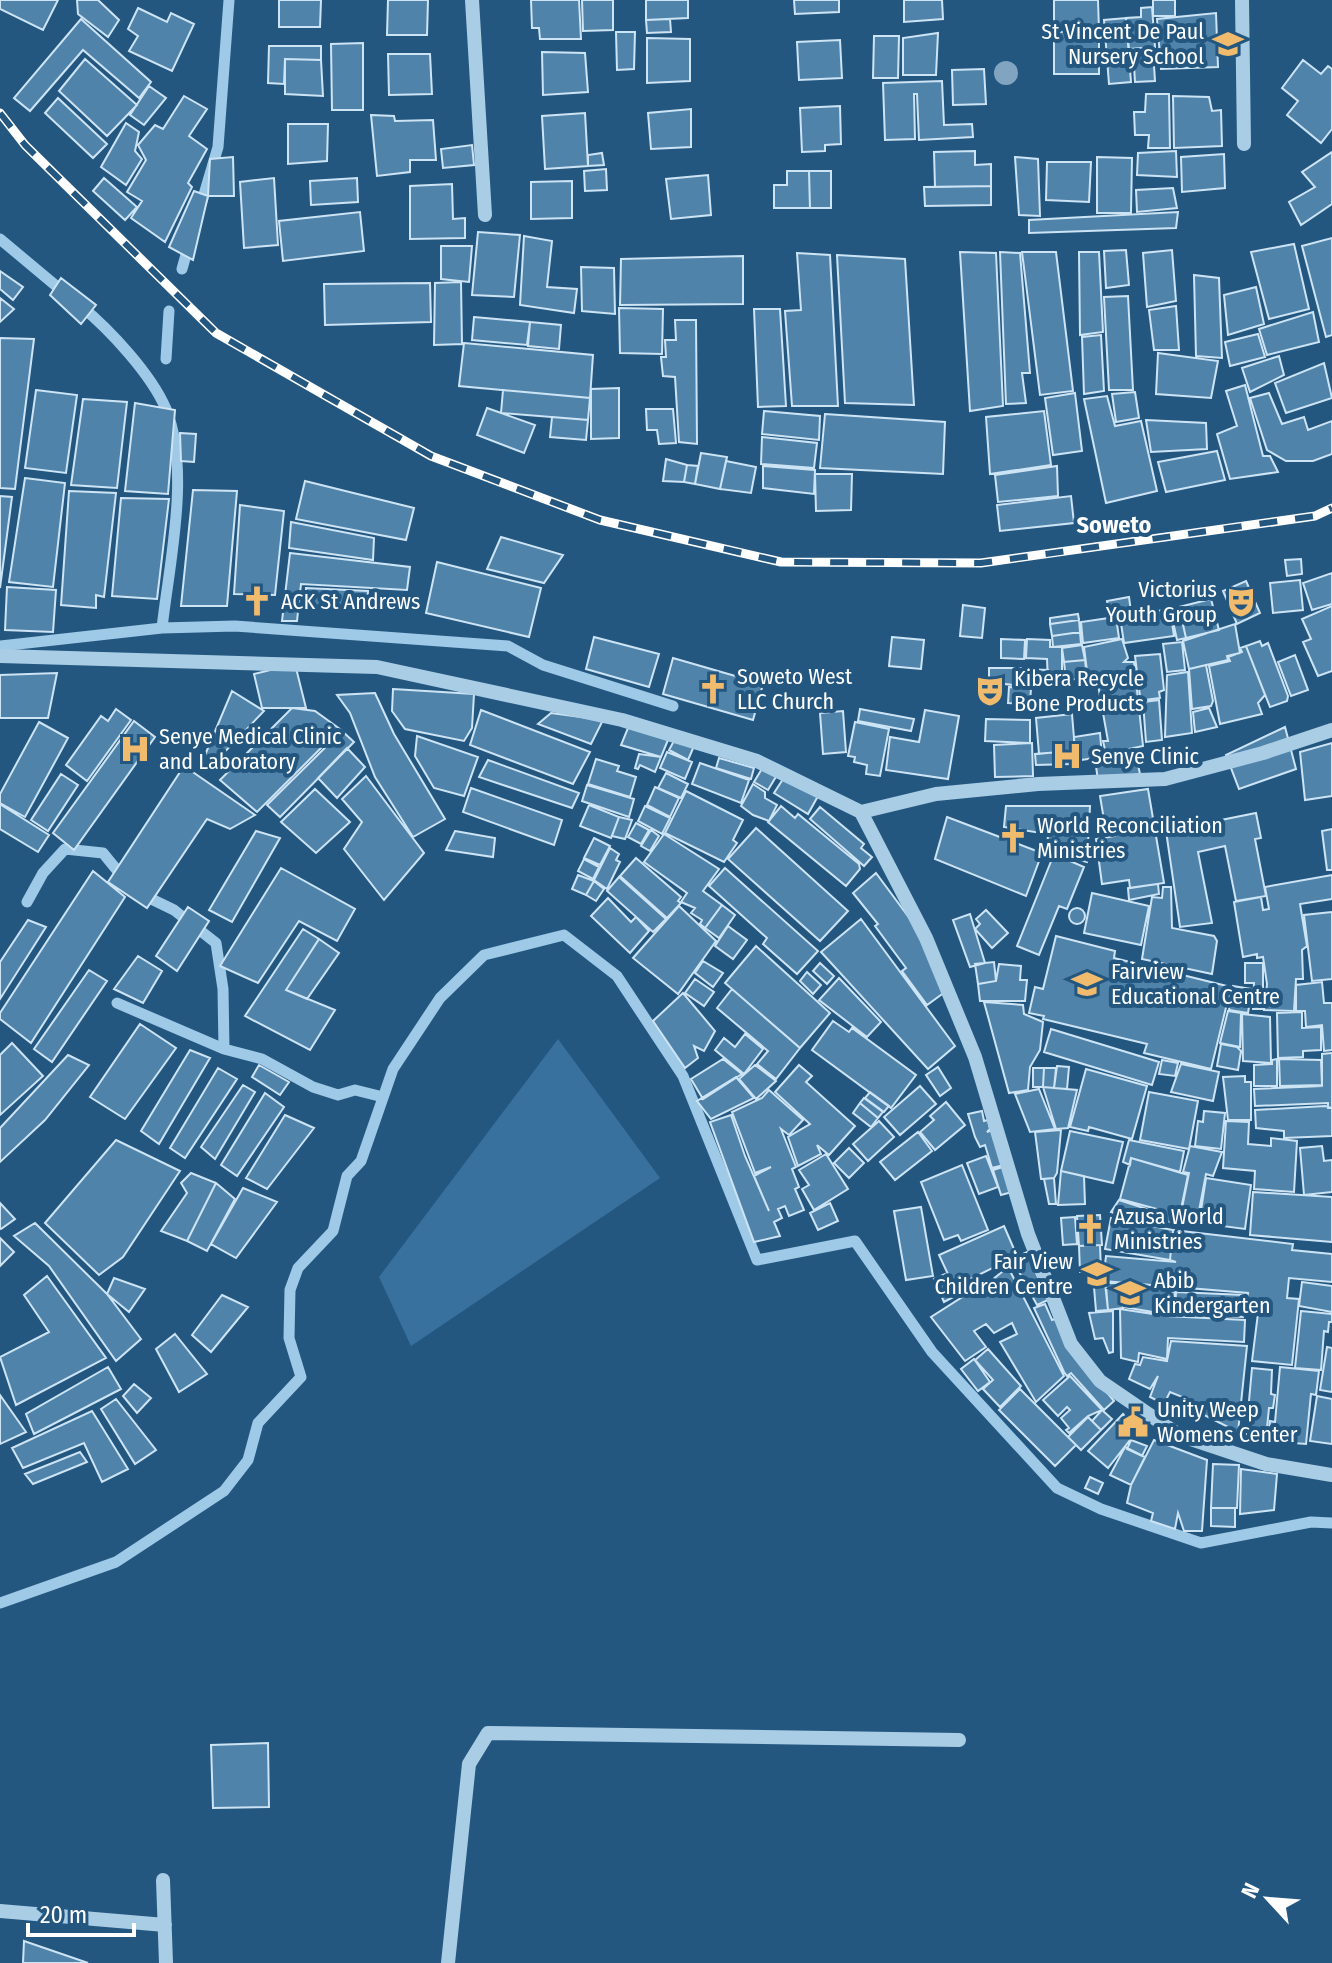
<svg xmlns="http://www.w3.org/2000/svg" width="1332" height="1963" font-family="'Fira Sans Condensed',sans-serif">
  <rect width="100%" height="100%" fill="#245780"/>
  <path fill="#38719d" d="M558 1039 660 1178 411 1346 379 1277Z"/>
  <g fill="none" stroke-linecap="round" stroke-linejoin="round">
    <path stroke="#9ec9e7" stroke-width="11" d="M200 208 218 147 229 0
      M0 239 67 295
      M182 269 189 244
      M81 306C110 330 151 374 166 409 191 471 169 564 162 628
      M166 359 169 311
      M0 646 162 628 235 626 508 646 543 665 673 706
      M141 894 174 910 216 943 223 989 224 1049 262 1059 313 1087 338 1095 355 1090 383 1097
      M27 902 43 873 65 849 103 853 125 880
      M117 1003 224 1049
      M0 1603 116 1562 224 1491 248 1460 258 1423 301 1377 289 1338 290 1290 298 1268 333 1231 347 1176 361 1161 393 1069 440 998 484 955 564 935 617 976 683 1076 757 1260 855 1241 932 1352 1057 1488 1101 1509 1201 1543 1311 1522 1332 1523"/>
  </g>
  <path fill="#5083aa" stroke="#cde4f5" stroke-width="2" d="M0 0H58L43 30 0 9Z
    M77 0H98L119 20 108 37 78 14Z
    M279 0H321L320 27H279Z
    M388 0H428L427 35H387Z
    M531 0H579L581 39H540L539 28H532Z
    M582 0H613V30L583 31Z
    M646 0H688V18L646 20Z
    M794 0H839V12L795 14Z
    M904 0H942L943 19 904 22Z
    M1054 0H1098L1099 31 1054 32Z
    M1153 0H1175V16H1153Z
    M1152 7 1155 47 1129 49 1126 18 1141 17V8Z
    M138 8 167 22 171 13 194 24 172 71 129 51 138 36 128 29Z
    M1216 13 1218 67 1161 69 1157 19Z
    M1126 18 1131 82 1109 84 1104 20Z
    M81 19 151 82 139 98 83 50 30 111 14 98Z
    M670 19 671 32 647 33 646 20Z
    M1099 31V74H1054V32Z
    M616 32H635L634 69 617 70Z
    M938 33 936 75H903V38Z
    M874 36H899L898 78H873Z
    M647 38 690 39V81L647 83Z
    M840 40 842 78 799 80 797 42Z
    M363 43V110H332L331 44Z
    M269 46H321V60L285 59 284 84 268 83Z
    M1133 50H1153L1155 81 1135 82Z
    M542 52 585 53 588 92 543 95Z
    M388 54H430L432 94 389 95Z
    M85 59 137 105 107 136 59 91Z
    M285 59 321 60 323 96 285 94Z
    M1303 60 1321 74 1328 66 1332 69V129L1321 143 1287 115 1298 101 1282 88Z
    M984 69 986 104 953 105 952 70Z
    M942 81 944 125 972 124 973 137 919 140 917 94H914L915 139 885 140 883 83Z
    M149 86 166 98 144 125 130 115Z
    M1146 94H1169L1170 148H1148L1149 135H1135L1134 112H1145Z
    M184 96 207 109 189 136 207 149 188 183 192 187 165 242 131 218 142 201 127 192 146 160 138 145 155 125 163 129Z
    M1173 96 1209 97 1212 111 1221 110 1222 146 1174 148Z
    M58 98 107 144 93 158 45 113Z
    M840 106 841 144 825 145V151L802 152 800 108Z
    M691 109V147L651 149 648 113Z
    M585 113 588 166 545 169 542 116Z
    M371 115 394 116 395 121 433 120 436 160H410V172L377 176Z
    M126 123 139 132 135 151 142 159 126 185 101 167Z
    M288 124H328L327 161 288 164Z
    M472 145 474 165 443 168 441 149Z
    M975 151V165L991 164V186L935 187 934 152Z
    M1176 151 1177 177 1137 175 1138 153Z
    M1332 152V204L1301 225 1289 202 1315 187 1302 172Z
    M602 153 604 165 588 166V155Z
    M1224 154 1225 188 1182 192 1181 157Z
    M233 157 234 196H208L210 159Z
    M1015 157 1038 159 1040 216 1019 215Z
    M1097 157 1132 158 1131 213H1097Z
    M1047 162H1091L1089 202 1046 200Z
    M606 169 607 190 585 191 584 171Z
    M787 171H809L810 208H774V185H787Z
    M809 171H831V208H810Z
    M708 175 711 215 671 219 666 179Z
    M104 178 137 207 125 220 93 191Z
    M274 178 278 245 244 248 240 182Z
    M357 178 358 202 311 205 310 181Z
    M572 181V218L531 219V182Z
    M452 184 453 219 465 218V238L410 239V186Z
    M991 186V205L925 206 924 187Z
    M1173 188 1177 208 1137 212 1136 190Z
    M194 191 208 196 193 260 169 247Z
    M360 212 364 251 283 261 279 221Z
    M1178 212 1176 228 1029 233V220Z
    M478 232 520 235 514 297 472 295Z
    M524 236 552 241 547 287 577 289 574 313 520 305Z
    M1332 238V335L1326 337 1302 246Z
    M1294 244 1309 309 1269 319 1251 252Z
    M441 246H472L469 282 441 279Z
    M1126 250 1129 285 1106 288 1104 251Z
    M1172 250 1176 301 1147 307 1143 253Z
    M960 252 996 253 1003 406 970 411Z
    M1000 252 1020 253 1030 373H1022L1026 403 1006 404Z
    M1022 252H1056L1073 391 1040 395Z
    M1079 252H1099L1103 332 1080 335Z
    M797 253 830 255 838 406H792L785 311 801 310Z
    M837 255 905 259 914 405 845 403Z
    M743 256V304L620 305 621 259Z
    M581 267 614 268 615 314 582 311Z
    M0 271 23 287 13 300 0 289Z
    M1194 275 1219 278 1222 358 1196 356Z
    M61 278 96 305 81 324 50 295Z
    M461 282 462 344 434 345 435 283Z
    M430 283 431 322 325 325 324 284Z
    M1256 287 1264 324 1228 335 1224 295Z
    M1128 296 1133 390H1109L1104 297Z
    M0 298 14 309 0 322Z
    M1176 306 1179 350H1154L1149 310Z
    M619 308 663 309 662 354 620 353Z
    M754 309H780L786 406 758 407Z
    M1313 312 1319 342 1267 355 1259 329Z
    M474 317 530 322 527 345 472 340Z
    M675 320H696L697 444 679 442 675 377 663 376 661 357H666L665 340H676Z
    M530 322 561 325 559 349 528 346Z
    M1258 334 1265 357 1230 366 1225 342Z
    M1101 335 1104 391 1084 394 1082 337Z
    M0 338 34 339 15 489 0 488Z
    M464 343 593 355 590 398 459 386Z
    M1158 353 1218 361 1211 398 1156 394Z
    M1279 356 1284 375 1250 392 1242 368Z
    M1324 363 1332 398 1286 413 1275 383Z
    M1245 385 1263 456H1270L1278 472 1230 479 1217 434 1237 426 1226 391Z
    M619 388V438L591 439V389Z
    M36 390 77 395 66 473 25 468Z
    M503 390 590 398 588 420 501 413Z
    M1135 392 1139 418 1116 422 1112 394Z
    M1075 393 1082 451 1053 455 1045 398Z
    M1269 393 1282 424 1304 417 1308 430 1332 421V454L1313 461H1286L1267 450 1250 398Z
    M1107 396 1115 426 1141 421 1157 491 1106 503 1084 399Z
    M83 399 127 402 117 488 71 485Z
    M135 403 175 410 168 494 125 491Z
    M487 408 535 425 524 453 477 435Z
    M646 409H673L676 443 659 444 657 430H647Z
    M764 411 820 416 819 440 762 434Z
    M1044 411 1051 465 990 474 986 417Z
    M825 414 945 422 943 474 820 468Z
    M552 417 588 420 586 440 550 437Z
    M1146 420 1206 423 1207 449 1151 452Z
    M180 433 196 434 194 462 181 461Z
    M762 437 817 443 814 468 761 464Z
    M1217 451 1225 480 1166 492 1158 462Z
    M701 453 727 457 720 489 695 484Z
    M666 459 687 465 684 482 663 481Z
    M726 461 756 467 751 493 720 489Z
    M687 465 698 466 695 484 684 482Z
    M763 466 815 470 814 494 763 488Z
    M1057 466 1058 496 998 502 995 475Z
    M815 474H852L851 510 816 511Z
    M25 478 65 483 53 587 9 582Z
    M305 481 414 508 406 540 296 519Z
    M193 490 237 491 227 606H181Z
    M69 491 116 493 104 597 96 595V608L61 605Z
    M0 496 12 497 0 588Z
    M1071 496 1074 523 1000 531 997 505Z
    M121 498 169 499 157 599 112 596Z
    M240 505 284 511 275 595 234 594Z
    M291 522 374 538 373 560 289 548Z
    M501 537 563 555 544 583 487 569Z
    M290 553 410 567 407 590 301 584 297 621H282Z
    M1301 559 1302 574 1287 576 1285 560Z
    M437 562 541 588 529 637 426 613Z
    M1332 573V604L1312 610 1303 583Z
    M1300 580 1303 610 1273 613 1270 583Z
    M1246 581 1260 613 1237 624 1223 591Z
    M7 587 56 590 53 632 5 630Z
    M306 588 368 591 367 611 305 608Z
    M1129 597 1131 612 1109 615 1107 601Z
    M1211 599 1219 630 1186 638 1179 607Z
    M963 605 985 608 982 638 960 636Z
    M1332 606V671L1318 676 1303 642 1311 639 1302 619Z
    M1179 607 1186 638 1177 640 1172 617 1178 616Z
    M1170 609 1174 636 1124 643 1120 617Z
    M1078 614 1079 620 1050 624V618Z
    M1116 617 1119 638 1083 643 1081 622Z
    M1079 620 1080 632 1052 636 1050 624Z
    M1235 624 1240 653 1227 656 1228 660 1189 669 1183 641Z
    M1080 632 1081 644 1053 647 1052 636Z
    M594 637 659 654 649 687 586 669Z
    M892 637 924 640 921 669 889 666Z
    M1001 639 1025 640 1024 659 1001 658Z
    M1027 639 1050 640V647H1062V683H1048L1047 659 1026 658Z
    M1122 639 1128 658 1124 662H1134L1143 746 1106 754 1103 741H1108L1097 679H1088L1084 647Z
    M1260 641 1262 646 1268 643 1288 696 1287 701 1270 707 1246 646Z
    M1182 642 1185 670 1167 672 1163 644Z
    M1082 645 1085 660 1064 662 1062 648Z
    M1246 646 1265 695 1258 703 1262 714 1220 724 1209 666 1230 661 1228 657 1242 652 1240 648Z
    M1160 654 1164 690 1159 692 1160 698 1144 700 1140 696 1135 656Z
    M1295 655 1308 690 1291 696 1278 662Z
    M673 658 763 684 753 720 663 694Z
    M1085 660 1087 678 1066 680 1064 662Z
    M295 664 306 708H262L254 674Z
    M1206 665 1213 701 1211 706 1192 709 1189 669Z
    M989 668H1021V686L989 682Z
    M1022 669 1048 670V683L1021 686Z
    M1188 672 1192 733 1165 737 1167 675Z
    M57 673 48 718H0V675Z
    M985 683 998 684 995 700 983 698Z
    M1009 687 1031 688 1030 704 1008 703Z
    M393 689 474 694 472 728 464 741 405 729 392 711Z
    M232 691 264 711 214 763 205 755Z
    M375 693 394 734 445 819 413 837 375 777 350 713 337 695Z
    M1159 700 1162 740 1146 742 1143 702Z
    M292 708 315 711 340 729 257 812 220 780Z
    M1209 708 1217 727 1195 732 1193 712Z
    M116 709 131 720 87 781 66 765 101 716 108 721Z
    M860 709 914 719 911 731 858 721Z
    M481 710 590 752 573 784 470 745Z
    M925 710 959 716 948 779 886 770 890 737 919 742Z
    M843 711 846 752 823 754 820 713Z
    M551 713 603 720 591 744 538 724Z
    M1072 714 1075 750 1039 754 1036 718Z
    M986 719 1030 720V743L985 741Z
    M134 721 155 737 74 850 53 833Z
    M39 722 68 738 25 817 0 803V794Z
    M855 722 889 729 880 776 866 774 867 765 854 762 855 757 848 756Z
    M630 723 668 740 661 757 621 745Z
    M1285 727 1296 769 1239 789 1226 755Z
    M342 731 354 742 280 817 267 805Z
    M1100 733 1102 757 1074 761V737Z
    M417 736 478 757 464 796 434 788 415 756Z
    M675 739 694 746 688 760 669 750Z
    M1032 743 1033 776 995 777 994 745Z
    M1332 743V796L1305 800 1300 752Z
    M347 748 365 767 337 798 318 778Z
    M1071 751 1072 764 1036 765 1035 754Z
    M667 752 692 762 685 779 660 768Z
    M639 754 661 757 655 772 640 765 638 769 635 768Z
    M719 758 754 768 751 779 716 768Z
    M596 759 619 766 617 771 636 777 630 797 588 784Z
    M488 760 579 793 572 808 479 777Z
    M1137 760 1140 774 1098 781 1096 766Z
    M700 763 749 780 741 803 692 784Z
    M184 766 255 815 230 829 207 819 147 908 108 882Z
    M763 767 777 775 768 790 754 782Z
    M666 773 688 784 681 798 658 788Z
    M61 774 78 785 48 831 31 820Z
    M366 776 424 853 384 900 344 849 362 822 342 799Z
    M785 776 818 796 808 814 774 793Z
    M753 784 765 792V798L777 805 769 821 753 815 741 806Z
    M587 785 634 799 629 817 582 801Z
    M655 787 679 798 670 817 647 805Z
    M471 788 562 820 554 845 463 812Z
    M315 789 350 822 316 853 281 822Z
    M1148 789 1164 883 1130 888 1129 880 1102 884 1096 839 1115 836 1112 819 1104 820 1100 796Z
    M686 791 743 820 733 840 737 843 724 862 665 833Z
    M0 804 49 835 38 852 0 829Z
    M589 805 619 817 611 838 580 826Z
    M645 806 670 818 662 834 638 821Z
    M781 806 795 818 798 814 859 864 860 869 846 886 768 822Z
    M1006 806H1090L1087 862 1047 852 1048 834 1004 827Z
    M820 807 864 844 861 848 872 857 864 866 810 819Z
    M1256 813 1261 838 1255 839 1266 896 1236 901 1225 846 1198 852 1212 923 1180 927 1166 831Z
    M619 817 632 820 625 839 612 836Z
    M947 817 1042 853 1026 896 935 859Z
    M636 823 649 830 641 844 628 837Z
    M756 828 848 911 820 941 728 859Z
    M1332 829V870H1327L1322 831Z
    M651 830 659 836 650 851 641 846Z
    M256 831 280 838 232 922 209 910Z
    M455 831 495 838 493 857 446 850Z
    M664 834 719 869 703 891 722 905 705 928 700 924 702 920 691 913 695 908 681 902 687 893 644 862Z
    M594 838 610 846 600 865 584 858Z
    M610 848 619 854 616 860 620 862 607 889 594 880Z
    M1054 854 1084 867 1067 909 1059 906 1039 955 1017 946Z
    M636 858 681 897 678 901 681 903 667 918 620 876Z
    M584 859 599 867 593 879 578 871Z
    M281 868 355 909 337 941 299 921 258 983 220 966Z
    M725 868 818 951 797 974 763 944 767 938 709 886Z
    M93 871 125 897 31 1043 0 1019V1013Z
    M876 873 916 927 945 992 927 1005 902 971 906 968 875 926 878 924 853 893Z
    M578 875 594 881 586 895 572 889Z
    M1332 875V899L1300 904 1307 946 1302 950 1303 979H1296L1294 1011 1264 1010 1267 984 1263 957 1257 958V954L1243 957 1234 902 1261 897 1263 910 1269 909 1265 887Z
    M619 877 666 919 653 932 607 891Z
    M594 881 604 889 596 901 586 895Z
    M1158 884 1159 894 1129 900 1128 888Z
    M1163 887H1171L1172 928 1214 936 1217 941 1212 974 1142 959 1152 897 1162 898Z
    M1092 893 1149 906 1141 945 1084 933Z
    M608 898 631 922 636 917 649 931 630 953 591 916Z
    M722 905 735 915 719 938 705 928Z
    M679 906 716 941 678 994 633 958Z
    M188 907 209 921 177 971 156 956Z
    M1069 916a8 8 0 1 1 16 0a8 8 0 1 1-16 0Z
    M986 910 1008 933 992 948 975 929 980 924 976 919Z
    M1332 912V979L1312 981 1304 915Z
    M970 914 985 963 970 967 953 920Z
    M861 919 955 1046 928 1069 821 952Z
    M28 920 46 927 0 999V962Z
    M728 926 747 940 733 959 715 946Z
    M303 929 319 939 286 990 335 1010 310 1050 245 1016Z
    M1056 936 1115 951 1114 958 1231 987 1211 1069 1144 1053 1147 1044 1043 1019 1044 1016 1029 1013 1035 987 1043 989Z
    M319 939 339 953 307 999 286 990Z
    M756 946 830 1013 800 1048 725 983Z
    M138 956 162 971 143 1003 114 989Z
    M703 961 723 973 713 987 695 973Z
    M994 962 996 981 978 984 975 964Z
    M820 963 834 976 827 984 813 971Z
    M1245 963H1263V1009H1253L1254 983H1245Z
    M999 964 1021 966 1020 980H1027L1025 1001H980L978 984 996 981Z
    M89 970 107 981 52 1062 34 1049Z
    M807 972 821 985 813 994 800 981Z
    M839 978 881 1022 867 1037 819 1000Z
    M695 979 714 992 704 1006 685 993Z
    M1322 982 1324 1003H1332V1050L1324 1051 1322 1025 1306 1027 1305 1011H1296V985Z
    M1233 986 1252 989 1248 1013 1229 1010Z
    M732 989 800 1048 776 1079 757 1064 768 1051 717 1008Z
    M683 993 715 1031 704 1051 694 1046 698 1058 685 1068 653 1021Z
    M984 1002 1023 1005 1024 1014 1043 1022 1040 1050 1030 1067 1028 1090 1009 1093Z
    M1228 1011 1241 1013 1240 1047 1220 1043Z
    M1302 1012V1028L1321 1027V1050L1303 1051V1057L1278 1058 1277 1013Z
    M1242 1014 1270 1017 1271 1063 1243 1061Z
    M833 1021 849 1032 852 1028 916 1075 891 1108 812 1050Z
    M140 1024 176 1048 125 1119 90 1097Z
    M1051 1029 1159 1062 1152 1085 1044 1052Z
    M745 1034 763 1049 744 1074 715 1050 724 1038 735 1047Z
    M12 1043 43 1076 0 1115V1055Z
    M1221 1044 1237 1047 1241 1051 1238 1070 1217 1066Z
    M190 1050 210 1058 159 1144 141 1131Z
    M1332 1053V1108H1328V1103L1255 1106 1254 1089 1322 1086V1054Z
    M68 1055 89 1065 45 1120 0 1162V1128Z
    M723 1059 742 1074 703 1099 691 1079Z
    M1277 1059V1086H1254V1065L1272 1064V1060Z
    M1279 1059 1321 1060 1322 1085 1280 1086Z
    M1162 1060 1178 1063 1175 1076 1159 1074Z
    M1181 1064 1219 1072 1213 1101 1171 1092Z
    M259 1065 289 1082 280 1095 252 1077Z
    M755 1065 776 1081 756 1099 739 1079Z
    M799 1065 812 1076 806 1082 855 1126 829 1155 817 1145 821 1154 798 1166 788 1137 810 1124 775 1092Z
    M1057 1066 1069 1067 1067 1089 1054 1088Z
    M938 1067 951 1088 940 1096 926 1075Z
    M218 1068 237 1079 185 1158 170 1148Z
    M1033 1068H1044L1043 1087H1033Z
    M1044 1068H1056L1054 1088 1043 1087Z
    M1086 1069 1147 1086 1132 1139 1089 1127 1088 1131 1070 1127Z
    M1245 1076V1082H1251V1120H1228L1223 1077Z
    M736 1077 754 1098 711 1119 697 1101Z
    M243 1085 255 1092 215 1159 201 1147Z
    M920 1086 936 1104 900 1135 884 1117Z
    M1043 1087 1077 1090 1068 1128 1056 1129Z
    M1039 1089 1055 1129 1030 1132 1015 1094Z
    M769 1090 803 1120 789 1135 781 1129 796 1167 792 1169 799 1187 795 1189 804 1210 789 1216 785 1206 778 1209 782 1218 774 1222 780 1236 754 1242 710 1122 731 1115 745 1156 769 1211 754 1176 771 1167 755 1173 732 1112 762 1098Z
    M870 1092 889 1106 884 1112 865 1098Z
    M1149 1092 1198 1101 1189 1149 1140 1140Z
    M265 1093 284 1107 237 1176 221 1165Z
    M864 1098 883 1112 878 1118 860 1103Z
    M946 1102 965 1125 935 1150 920 1132 934 1120 930 1116Z
    M860 1103 878 1118 871 1127 853 1113Z
    M1325 1106 1332 1108V1136L1284 1138V1131L1256 1128 1255 1110Z
    M982 1111 984 1121 988 1120 990 1129 987 1132 992 1130 1004 1165 992 1168 985 1145 980 1147 975 1137 968 1114Z
    M1204 1111 1225 1113 1221 1149 1195 1146 1198 1121 1203 1122Z
    M285 1115 314 1128 267 1189 246 1178Z
    M879 1121 894 1137 868 1161 853 1144Z
    M1226 1121 1249 1122 1248 1144 1271 1146V1138L1297 1141 1294 1192 1254 1189 1255 1171 1223 1168Z
    M1061 1130 1057 1173 1054 1178 1041 1179 1035 1132Z
    M1070 1131 1123 1142 1113 1183 1061 1171Z
    M918 1132 932 1151 895 1180 880 1162Z
    M116 1140 180 1171 123 1257 99 1275 45 1223Z
    M1129 1140 1184 1151 1180 1172 1131 1158 1130 1165 1123 1162Z
    M1190 1146 1222 1152 1213 1176 1206 1174 1198 1216 1181 1213 1189 1173 1183 1172Z
    M1322 1146 1324 1161 1332 1160V1192L1304 1195 1300 1148Z
    M849 1148 864 1163 849 1178 834 1163Z
    M826 1154 848 1189 814 1210 802 1189 809 1185 799 1170Z
    M986 1156 998 1187 979 1194 967 1163Z
    M1131 1158 1188 1175 1178 1224 1161 1220 1164 1211 1120 1199Z
    M962 1165 988 1230 961 1241 958 1235 944 1240 921 1182Z
    M1006 1166 1012 1192 1001 1195 993 1170Z
    M1061 1171 1084 1176 1085 1204 1058 1205Z
    M191 1173 216 1183 187 1241 161 1231 187 1193 181 1183Z
    M1054 1178 1056 1204H1049L1044 1179Z
    M1206 1178 1251 1185 1245 1229 1199 1223Z
    M216 1183 235 1199 207 1251 187 1241Z
    M243 1188 277 1202 236 1258 211 1244Z
    M1253 1192 1332 1197V1242L1250 1235Z
    M1119 1200 1153 1211 1151 1217 1147 1215 1144 1224 1111 1212Z
    M0 1203 15 1219 1 1229 0 1228Z
    M830 1203 838 1221 818 1230 810 1213Z
    M921 1207 933 1276 906 1280 894 1211Z
    M1100 1215 1102 1245 1079 1246 1077 1216Z
    M1075 1217 1077 1244 1063 1245 1061 1218Z
    M1111 1218 1173 1230 1170 1260 1105 1249Z
    M35 1223 107 1294 141 1339 116 1361 49 1266 14 1236Z
    M1004 1226 1017 1256 954 1287 939 1255Z
    M1173 1230 1293 1244 1292 1250 1332 1254V1282L1289 1278 1287 1298 1299 1299 1292 1365 1252 1361 1258 1313 1246 1311 1248 1293 1103 1281 1106 1256 1176 1262 1170 1260Z
    M0 1238 14 1252 0 1266Z
    M1100 1245 1101 1271 1080 1272 1079 1246Z
    M1027 1252 1048 1300 1037 1305 1012 1259Z
    M1008 1267 1064 1376 1036 1402 1000 1342 1017 1334 1012 1323 994 1333 986 1324 974 1331 986 1347 965 1361 931 1317 972 1291 976 1293Z
    M945 1274 952 1288 967 1281 970 1288 944 1302 934 1279Z
    M47 1276 106 1358 16 1405 0 1357 49 1332 24 1295Z
    M114 1278 145 1289 129 1312 107 1294Z
    M1302 1282 1332 1286V1312L1299 1306Z
    M1105 1283H1118L1123 1308 1108 1310Z
    M1125 1283 1175 1292 1171 1315 1123 1307Z
    M1106 1286 1108 1310 1096 1311 1094 1287Z
    M1176 1292 1244 1295 1243 1317 1175 1314Z
    M222 1295 248 1307 211 1352 192 1335Z
    M1045 1304 1052 1320 1055 1319 1083 1363 1114 1401 1104 1410 1071 1373 1067 1376 1064 1372 1034 1308Z
    M1120 1309 1166 1316 1245 1320 1244 1342 1168 1338 1167 1359 1139 1353 1138 1362 1121 1358Z
    M1113 1311V1352L1109 1353 1103 1338 1095 1339 1089 1313Z
    M1301 1311 1332 1314V1322H1329L1328 1332 1324 1331 1321 1370 1295 1368Z
    M175 1334 207 1374 179 1392 156 1349Z
    M1171 1341 1247 1346 1238 1432 1188 1407 1190 1400 1170 1392 1164 1404 1150 1397 1158 1376 1150 1389 1129 1379 1135 1364 1140 1365 1143 1357 1167 1361Z
    M1327 1347 1332 1348V1392L1320 1390Z
    M988 1349 1021 1386 1000 1407 983 1389 993 1380 975 1360Z
    M974 1359 990 1382 978 1391 961 1369Z
    M108 1367 121 1389 34 1434 26 1414Z
    M1280 1367 1319 1371 1316 1395 1311 1394 1306 1444 1268 1441 1270 1421 1275 1422Z
    M1252 1368 1272 1370 1271 1394 1275 1395 1273 1408H1269L1266 1438H1260V1432L1246 1434Z
    M1070 1376 1102 1410 1088 1416 1069 1433 1066 1430 1069 1428 1061 1418 1070 1410 1067 1407 1058 1416 1043 1400Z
    M134 1384 151 1398 137 1413 123 1396Z
    M1020 1389 1076 1445 1055 1466 999 1410Z
    M0 1395 26 1432 0 1444Z
    M1317 1396 1332 1399V1444L1310 1441Z
    M116 1399 156 1450 135 1464 101 1409Z
    M1102 1410 1112 1419 1101 1430 1092 1421Z
    M92 1411 128 1469 102 1482 84 1443 23 1468 12 1448Z
    M1123 1414 1137 1431 1108 1468 1088 1451Z
    M1088 1417 1101 1430 1081 1450 1068 1437Z
    M1131 1440 1147 1446 1142 1456 1127 1449Z
    M1154 1440 1207 1460 1202 1531H1184L1178 1513 1175 1529 1151 1521 1153 1513 1127 1503 1131 1485Z
    M1125 1447 1145 1457 1131 1485 1110 1475Z
    M80 1452 87 1462 33 1484 25 1474Z
    M1213 1464 1239 1465 1237 1508H1211Z
    M1241 1469 1277 1474 1274 1510 1240 1514Z
    M1090 1477 1103 1483 1098 1494 1085 1488Z
    M1211 1508H1235V1527L1211 1526Z
    M268 1743 269 1807 213 1808 211 1745Z
    M24 1941 88 1963H23Z"/>
  <g fill="none" stroke-linecap="round" stroke-linejoin="round">
    <path stroke="#aacde6" stroke-width="14" d="M472 0 485 215
      M1242 0 1244 144
      M0 656 377 667 622 720 757 761 861 812 926 938 975 1057 1028 1234 1071 1344 1100 1381 1179 1435 1266 1464 1332 1475
      M861 812 936 794 1038 784 1165 779 1263 753 1332 730
      M163 1880 166 1963
      M0 1911 165 1925
      M448 1963 469 1764 488 1733 959 1740"/>
    <g stroke="#fff" stroke-width="9">
      <path id="rail" d="M0 113 25 145 216 333 431 456 600 520 781 562 981 563 1315 516 1332 508"/>
    </g>
    <use href="#rail" stroke="#245780" stroke-width="6" stroke-dasharray="18" stroke-linecap="butt"/>
  </g>
  <circle fill="#81a5c0" cx="1006" cy="73" r="12"/>
  <defs>
    <g id="school-bare" transform="scale(2.4)"><path d="M0-5L7-2L0 1L-7-2ZM-4 1L0 2.5L4 1V4Q0 6-4 4Z" fill="#f1bb6e" stroke="#245780" stroke-width="2.5" paint-order="stroke"/></g>
    <g id="church-bare" transform="scale(2.4)"><path d="M-1.2-6h2.4v3.5h3.3v2.4h-3.3V6h-2.4V-.1h-3.3v-2.4h3.3Z" fill="#f1bb6e" stroke="#245780" stroke-width="2.5" paint-order="stroke"/></g>
    <g id="theatre-bare" transform="scale(2.4)"><path d="M-5-5.5Q0-4 5-5.5V0Q5 5 0 6Q-5 5-5 0ZM-3.3-2.5H-1v1.5H-3.3ZM1-2.5H3.3v1.5H1ZM-2.8 1Q0 5.5 2.8 1Z" fill="#f1bb6e" stroke="#245780" stroke-width="2.5" paint-order="stroke"/></g>
    <g id="hospital-bare" transform="scale(2.4)"><path d="M-5-5h3v3.5h4V-5h3V5h-3V1.5h-4V5h-3Z" fill="#f1bb6e" stroke="#245780" stroke-width="2.5" paint-order="stroke"/></g>
    <g id="civic-bare" transform="scale(2.4)"><path d="M-.6-6.5H3V-4.5H.6V-3L4-1V1h2V6H-6V1h2V-1L-.6-3ZM-1.2 2.5V6h2.4V2.5Z" fill="#f1bb6e" stroke="#245780" stroke-width="2.5" paint-order="stroke"/></g>
  </defs>
  <g fill-rule="evenodd">
    <use href="#school-bare" x="1228" y="44"/>
    <use href="#church-bare" x="257" y="601"/>
    <use href="#theatre-bare" x="1241" y="602"/>
    <use href="#church-bare" x="713" y="689"/>
    <use href="#theatre-bare" x="990" y="691"/>
    <use href="#hospital-bare" x="135" y="749"/>
    <use href="#hospital-bare" x="1067" y="756"/>
    <use href="#church-bare" x="1013" y="838"/>
    <use href="#school-bare" x="1087" y="984"/>
    <use href="#church-bare" x="1090" y="1229"/>
    <use href="#school-bare" x="1097" y="1274"/>
    <use href="#school-bare" x="1130" y="1293"/>
    <use href="#civic-bare" x="1133" y="1422"/>
  </g>
  <g text-anchor="middle" stroke-width="8" stroke-linejoin="round" paint-order="stroke">
    <g font-size="22" fill="#fff" stroke="#245780" text-anchor="start">
      <text x="1204" y="39" text-anchor="end">St Vincent De Paul<tspan x="1204" dy="25">Nursery School</tspan></text>
      <text x="1217" y="597" text-anchor="end">Victorius<tspan x="1217" dy="25">Youth Group</tspan></text>
      <text x="281" y="609">ACK St Andrews</text>
      <text x="737" y="684">Soweto West<tspan x="737" dy="25">LLC Church</tspan></text>
      <text x="1014" y="686">Kibera Recycle<tspan x="1014" dy="25">Bone Products</tspan></text>
      <text x="159" y="744">Senye Medical Clinic<tspan x="159" dy="25">and Laboratory</tspan></text>
      <text x="1091" y="764">Senye Clinic</text>
      <text x="1037" y="833">World Reconciliation<tspan x="1037" dy="25">Ministries</tspan></text>
      <text x="1111" y="979">Fairview<tspan x="1111" dy="25">Educational Centre</tspan></text>
      <text x="1114" y="1224">Azusa World<tspan x="1114" dy="25">Ministries</tspan></text>
      <text x="1073" y="1269" text-anchor="end">Fair View<tspan x="1073" dy="25">Children Centre</tspan></text>
      <text x="1154" y="1288">Abib<tspan x="1154" dy="25">Kindergarten</tspan></text>
      <text x="1157" y="1417">Unity Weep<tspan x="1157" dy="25">Womens Center</tspan></text>
    </g>
    <g font-size="24" font-weight="bold" fill="#fff" stroke="#245780">
      <text x="1114" y="533">Soweto</text>
    </g>
  </g>
  <g transform="translate(1268 1899) rotate(296)" stroke="#245780" stroke-width="6" paint-order="stroke">
  <path d="M0-6L14 30L0 20L-14 30Z" fill="#ffffff"/>
  <text y="-12" font-size="22" font-weight="bold" text-anchor="middle" fill="#ffffff">N</text>
  </g>
  <path d="M28 1923v12h106v-12" fill="none" stroke="#ffffff" stroke-width="4"/>
  <text x="40" y="1923" font-size="24" fill="#ffffff" stroke="#245780" stroke-width="6" paint-order="stroke">20 m</text>
</svg>
